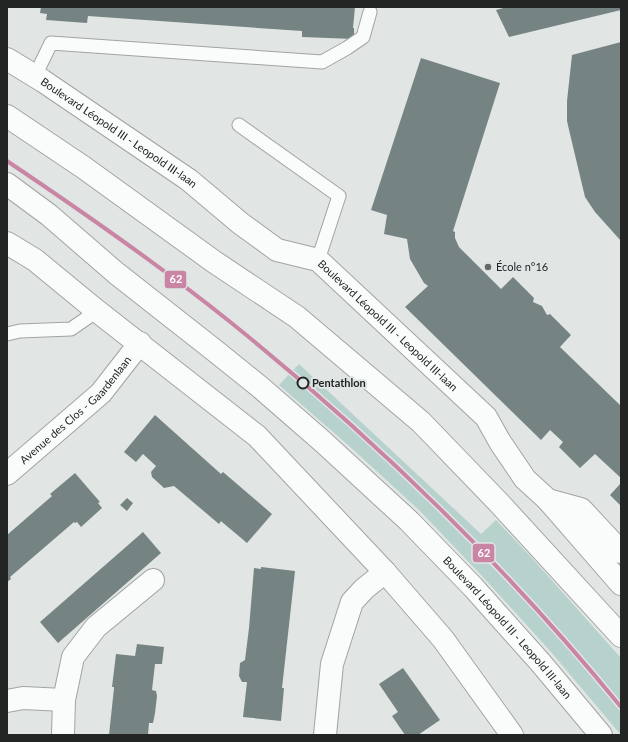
<svg xmlns="http://www.w3.org/2000/svg" width="628" height="742" font-family="Lato,sans-serif">
  <rect width="100%" height="100%" fill="#e1e5e4"/>
  <path fill="#b7d2cd" d="M299 364 481 534 496 520 531 557 621 658V735L551 652 483 577 419 510 348 445 279 385Z"/>
  <path fill="#758482" d="M41 7H355L353 28H354V39L302 37V31L88 16 87 23 46 20 47 14 40 13Z
    M507 7H621V10L509 37 496 10Z
    M621 42V241L595 212 585 197 570 134 567 121V101L572 55Z
    M421 58 500 83 453 231 455 232V238L459 247 501 289 513 277 534 298 533 302 542 306 547 315 550 314 571 335 560 347 621 406V478L595 454 580 468 559 447 563 442 550 430 541 440 405 307 428 286 424 283 410 259 407 239 384 234 387 215 371 210Z
    M155 415 221 474 223 472 272 514 247 543 222 522 221 521 219 524 174 486 164 488 152 477 151 472 156 466 143 454 136 462 124 452Z
    M75 473 100 502 98 503 102 508 81 527 77 522 75 523 74 522 10 577 11 579 7 582V535L52 496 50 494Z
    M621 483V506L610 495Z
    M127 498 133 503 127 511 120 505Z
    M143 532 161 553 58 643 40 622Z
    M261 567 295 571 282 688H284L281 721 243 717 247 682H242L239 676 240 663 245 660 249 628 254 568 261 569Z
    M137 644 164 647 162 664H155L152 690 156 691 157 696 155 713 153 723H149L148 735H109L114 688V687H112L116 654 135 656Z
    M403 668 440 720 418 735H405L392 716 398 712 379 684Z"/>
  <g fill="none" stroke-linecap="round" stroke-linejoin="round">
    <g stroke="#a1a4a3" stroke-width="15">
      <path id="lane" d="M35 76 51 43 322 62 347 48 363 37 370 12
        M239 125 339 196 318 260
        M7 334 20 331 71 329 97 311"/>
    </g>
    <g stroke="#a1a4a3" stroke-width="24">
      <g id="street">
        <path id="s1" d="M7 59 43 81 189 180 240 223 277 250 318 260 486 417 500 442 525 479 548 500 621 584"/>
        <path d="M7 243 35 260 97 311 257 436 385 572 443 639 512 735"/>
        <path id="s2" d="M7 474 101 393 140 343"/>
        <path d="M548 500 581 509 621 552"/>
        <path d="M7 701 23 698 64 700"/>
        <path d="M63 735 64 700 73 657 96 627 153 580"/>
        <path d="M325 735 332 664 352 602 364 589 385 572"/>
      </g>
    </g>
    <g stroke="#a1a4a3" stroke-width="24">
      <g id="primary">
        <path d="M7 116 83 167 213 261 297 317 421 422 500 504 621 636"/>
        <path id="s3" d="M7 184 49 215 116 273 214 350 260 387 322 441 409 521 473 587 540 662 601 735"/>
      </g>
    </g>
    <use href="#lane" stroke="#fafbfb" stroke-width="13"/>
    <use href="#street" stroke="#fafbfb" stroke-width="22"/>
    <use href="#primary" stroke="#fafbfb" stroke-width="22"/>
    <g stroke="#e0e6e5" stroke-width="7">
      <path id="tram-1" d="M7 161C83 212 158 264 229 321 372 436 505 565 621 707"/>
    </g>
    <use href="#tram-1" stroke="#c985a3" stroke-width="4"/>
  </g>
  <circle fill="#666868" stroke="#e0e6e5" stroke-width="1.5" cx="488" cy="267" r="4"/>
  <circle fill="#e0e6e5" stroke="#232525" stroke-width="2" cx="303" cy="383" r="5.5"/>
  <g text-anchor="middle" stroke-width="4" stroke-linejoin="round" paint-order="stroke">
    <g font-size="11" fill="#232525" stroke="#e0e6e5">
      <text dy="4" stroke="none"><textPath href="#s1" startOffset="134">Boulevard Léopold III - Leopold III-laan</textPath></text>
      <text dy="4" stroke="none"><textPath href="#s1" startOffset="469">Boulevard Léopold III - Leopold III-laan</textPath></text>
      <text dy="4" stroke="none"><textPath href="#s2" startOffset="94">Avenue des Clos - Gaardenlaan</textPath></text>
      <text dy="4" stroke="none"><textPath href="#s3" startOffset="670">Boulevard Léopold III - Leopold III-laan</textPath></text>
    </g>
    <g font-size="11" fill="#232525" stroke="#e0e6e5" text-anchor="start">
      <text x="496" y="271">École n°16</text>
    </g>
    <g font-size="11" font-weight="bold" fill="#232525" stroke="#e0e6e5" text-anchor="start">
      <text x="312" y="387">Pentathlon</text>
    </g>
  </g>
  <g stroke="#e0e6e5" stroke-width="1.5">
    <rect x="164" y="270" width="23" height="19" rx="4" fill="#c985a3"/>
    <rect x="472" y="543" width="23" height="20" rx="4" fill="#c985a3"/>
  </g>
  <g font-size="11" text-anchor="middle" font-weight="bold" fill="#fff">
    <text x="176" y="283">62</text>
    <text x="484" y="557">62</text>
  </g>
  <rect width="628" height="742" fill="none" stroke="#232525" stroke-width="16"/>
</svg>
